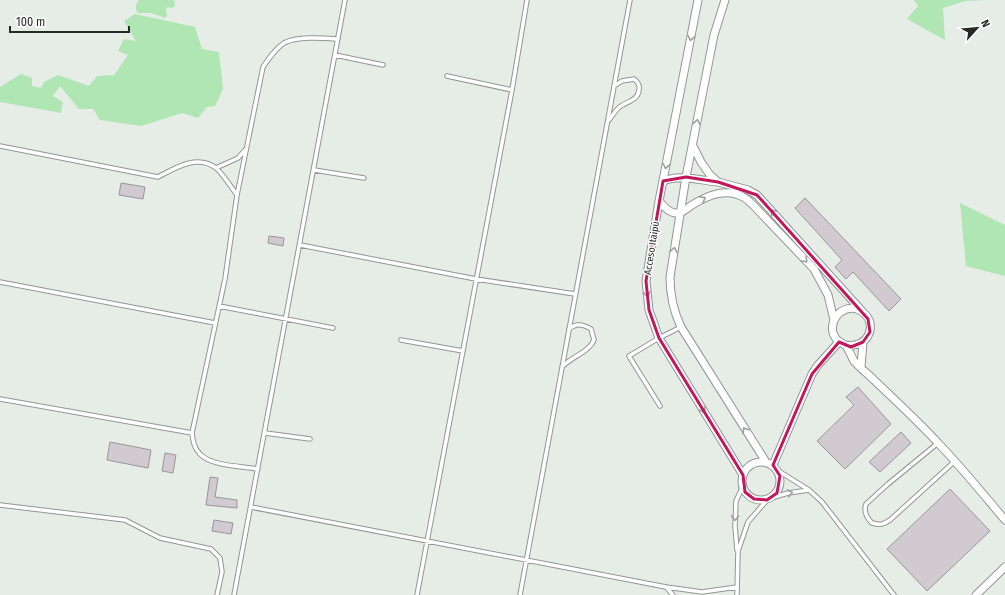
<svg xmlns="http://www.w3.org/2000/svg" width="1005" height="595" font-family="'Fira Sans Condensed',sans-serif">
  <rect width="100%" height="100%" fill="#e6ece6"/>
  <path fill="#b0e6b4" d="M139 0H174L175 6 172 8 168 7 166 9 167 16 165 18 151 13H138C134 8 136 4 139 0Z
    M914 0H985L965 1 943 8 945 40 907 19 918 6Z
    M135 14 195 27 202 49 219 52 223 89 215 106 207 107 198 118 182 113 141 126 100 120 93 109H79L60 86 53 96 63 102 61 113 0 102V87L21 74 32 78V86L41 88 44 82 58 75 89 86 97 76 114 75 128 55 118 51 124 39 136 41 124 21Z
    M960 203 1005 225V276L966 266Z"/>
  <path fill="#d1cbd1" stroke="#9a959a" d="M121 183 145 187 143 199 119 195Z
    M805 198 901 299 889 311 853 272 846 279 835 267 842 260 795 208Z
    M269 236 284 238 283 246 268 243Z
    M858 387 891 424 845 469 817 441 854 405 846 397Z
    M901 432 911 443 880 472 869 462Z
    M110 442 151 450 148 468 107 460Z
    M165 453 176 455 173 473 162 471Z
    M210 477 218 478 215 497 237 500V508L206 505Z
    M950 489 990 531 927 591 887 549Z
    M214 520 233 523 231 534 212 531Z"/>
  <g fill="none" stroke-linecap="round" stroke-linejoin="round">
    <g stroke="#929792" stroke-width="5.5">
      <path id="lane" d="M335 55 383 65
        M447 76 512 90
        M609 120C613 115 616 109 621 106 629 101 638 100 639 90 640 85 638 82 634 79L622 81 614 86
        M0 146 158 177C175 168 197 154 216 168 223 174 231 187 237 195
        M216 168 238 158 245 150
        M314 170 364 178
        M300 245 476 279 575 294
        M0 282 215 323
        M219 306 333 328
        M401 340 463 351
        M562 367C571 357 589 352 594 340L591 329C582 324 577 323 569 329
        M0 399 192 433
        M660 406 629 356 659 338 681 327
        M265 433 310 439
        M938 443 888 484 866 504C863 512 867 518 872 523 879 525 883 525 890 520L955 461
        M258 469C241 466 211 466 200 454 194 448 193 441 192 433L225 279 237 195 263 67C269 58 275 49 284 43 297 36 323 38 338 39
        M777 470 809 490 822 502 894 595
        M771 498 788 493 809 490
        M0 505 125 520 160 538 211 549 220 558 222 572 217 595
        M251 507 666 587 702 592 737 587
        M737 550 735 526 736 501 743 486
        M666 587 673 595
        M234 595 345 0
        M417 595 512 90 527 0
        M520 595 630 0
        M737 595 738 551 748 522 767 500"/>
    </g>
    <g stroke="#929792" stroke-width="9">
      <path id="street" d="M698 0 659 201 646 281 649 310 659 338 743 475
        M725 0 714 35 686 177 670 277C670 296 673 310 681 327L766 462
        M693 146 701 162 710 175 718 182 748 190 757 195 862 311
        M663 181C680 174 699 180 717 182
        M659 201C663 206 669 213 676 213 682 214 687 208 692 205 708 195 727 187 745 198 748 200 751 203 754 206L814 269 828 295 834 320
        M845 345C870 350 880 320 859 310 841 302 824 325 837 340 840 342 842 343 845 345 849 349 851 356 854 361 860 368 868 374 874 380 896 401 919 422 939 444 962 468 983 494 1005 520
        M861 367 863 342
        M742 481a19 19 0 1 1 38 0a19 19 0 1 1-38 0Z
        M773 465 812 374 818 365 839 342
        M976 595 1005 567"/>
    </g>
    <use href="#lane" stroke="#fff" stroke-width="3.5"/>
    <use href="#street" stroke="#fff" stroke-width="7"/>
  </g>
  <defs><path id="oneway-chevron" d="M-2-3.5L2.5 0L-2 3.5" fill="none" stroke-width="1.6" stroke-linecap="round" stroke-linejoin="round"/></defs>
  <g stroke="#9d9e9d">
    <use href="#oneway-chevron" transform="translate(691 38) rotate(101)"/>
    <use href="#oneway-chevron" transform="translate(697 122) rotate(-79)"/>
    <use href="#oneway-chevron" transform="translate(666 166) rotate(101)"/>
    <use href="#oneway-chevron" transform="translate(703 199) rotate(-28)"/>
    <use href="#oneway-chevron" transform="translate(773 212) rotate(-132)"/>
    <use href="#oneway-chevron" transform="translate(674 250) rotate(-81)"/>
    <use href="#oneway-chevron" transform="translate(805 260) rotate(46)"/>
    <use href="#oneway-chevron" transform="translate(647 294) rotate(83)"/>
    <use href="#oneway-chevron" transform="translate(703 410) rotate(59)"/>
    <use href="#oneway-chevron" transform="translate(745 430) rotate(-122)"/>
    <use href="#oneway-chevron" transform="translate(790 493) rotate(-11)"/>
    <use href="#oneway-chevron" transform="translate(735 518) rotate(93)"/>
  </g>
  <path fill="none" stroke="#c2185b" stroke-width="3" stroke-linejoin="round" d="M686 177 718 182 757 195 868 319 870 332 863 342 851 347 839 342 812 374 773 465 780 476 777 493 767 500 754 499 745 492 743 475 659 338 649 310 646 281 663 181Z"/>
  <g text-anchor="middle" stroke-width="3" stroke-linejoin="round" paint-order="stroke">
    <g font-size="10" fill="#262826" stroke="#fff">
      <text transform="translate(651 248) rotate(-81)" y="4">Acceso Itaipú</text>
    </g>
  </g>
  <g transform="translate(977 28) rotate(63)" stroke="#ffffff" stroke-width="3" paint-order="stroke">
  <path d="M0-3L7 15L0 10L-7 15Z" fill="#262826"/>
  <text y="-6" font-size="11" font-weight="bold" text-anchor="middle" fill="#262826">N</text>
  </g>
  <path d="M10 26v6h119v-6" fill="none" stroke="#262826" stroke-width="2"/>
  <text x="16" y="26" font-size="12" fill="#262826" stroke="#ffffff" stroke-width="3" paint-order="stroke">100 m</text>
</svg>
